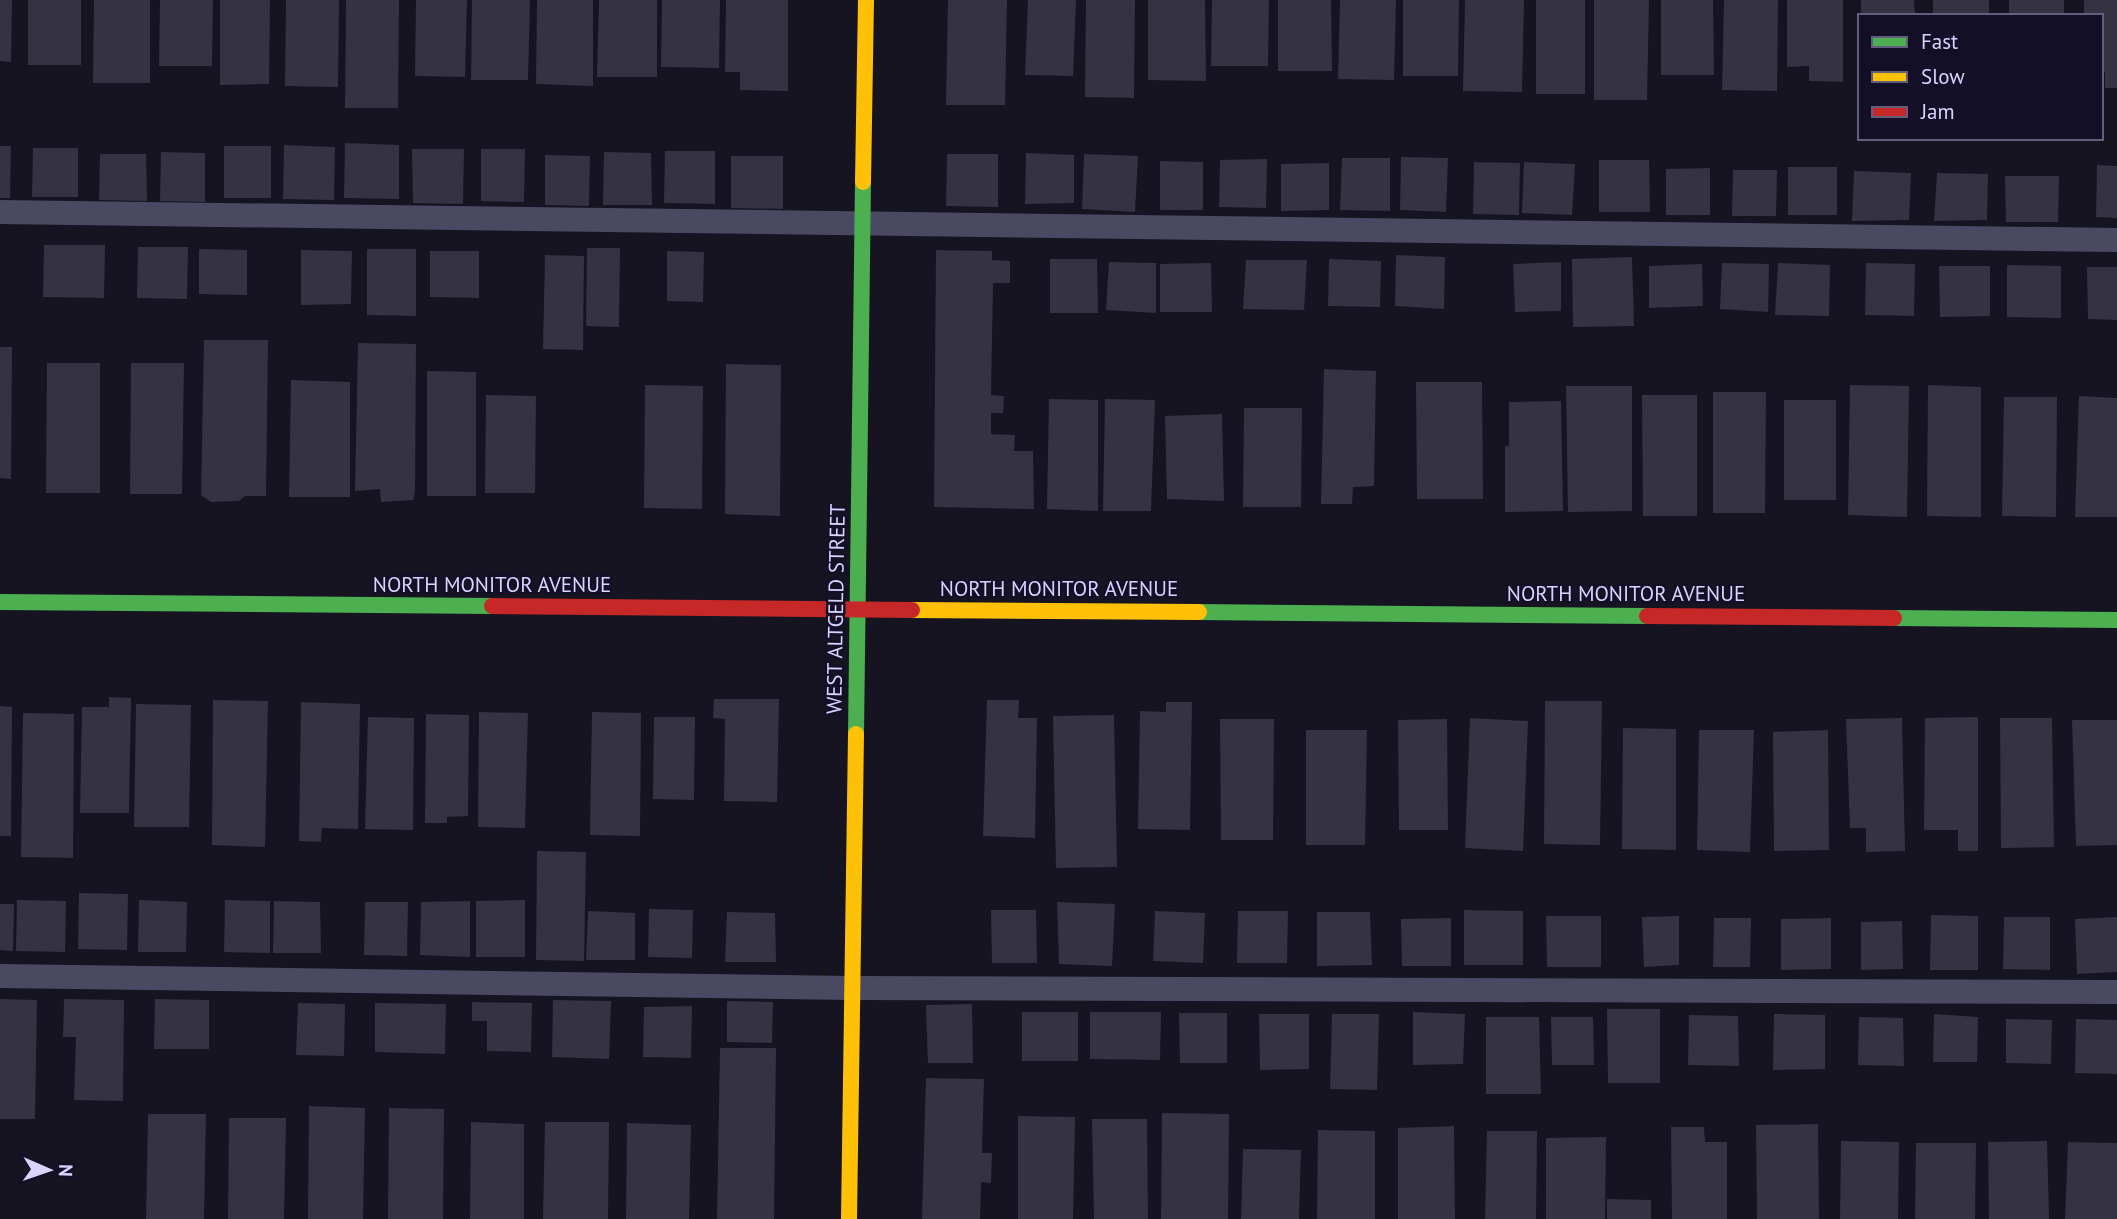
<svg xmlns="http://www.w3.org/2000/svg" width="2117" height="1219" font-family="'PT Sans',sans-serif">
  <rect width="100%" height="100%" fill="#161421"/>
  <path fill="#343243" d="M0 0H12L11 62 0 61Z
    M28 0H81V65H28Z
    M94 0H150V83H93Z
    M160 0H213L212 66H159Z
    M220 0H270L269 84 220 85Z
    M286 0H339L338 87 285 86Z
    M346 0H399L398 108H345Z
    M416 0H467L465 77 415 76Z
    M472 0H530L528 80H471Z
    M537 0H593V86L536 84Z
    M599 0H657V77H597Z
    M662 0H720L719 68 661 67Z
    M726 0H788V91L740 90V72H725Z
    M948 0H1007L1005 105H946Z
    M1028 0H1076L1073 76 1025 75Z
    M1086 0H1135L1134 98 1085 97Z
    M1148 0H1205L1206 81 1148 80Z
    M1212 0H1269L1268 66H1211Z
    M1278 0H1331L1332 71H1278Z
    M1340 0H1396L1394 80 1338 79Z
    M1403 0H1459L1458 76H1403Z
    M1465 0H1524L1522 92 1463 91Z
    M1536 0H1585V94H1536Z
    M1594 0H1649L1647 100H1594Z
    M1661 0H1713L1714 75H1661Z
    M1724 0H1778L1777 91 1722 90Z
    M1787 0H1843V82L1809 81V66L1787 67Z
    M1861 0H1914L1915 16H1861Z
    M1933 0H1989V16H1933Z
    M2009 0H2064V16H2009Z
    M2084 0H2117V88H2105V72H2101V16H2084Z
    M345 143 399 145V199L344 198Z
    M284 145 335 147 334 200 283 199Z
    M0 146H11L10 198H0Z
    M224 146H271V198H224Z
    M33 148H78V197H32Z
    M412 149H464L463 204 413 203Z
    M481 149H525L524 202 481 201Z
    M665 151H715V204L664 203Z
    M161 152 205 153V202L160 201Z
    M604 152 651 153 652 205H603Z
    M1026 153 1074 155V203L1025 204Z
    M100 154H146L147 201 99 200Z
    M947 154H998V207L946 206Z
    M1084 154 1138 156 1135 212 1082 209Z
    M545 155 590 156 589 206 545 205Z
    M731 156H783V209L731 208Z
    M1401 157 1448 158 1446 212 1400 210Z
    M1342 158H1390V211L1340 210Z
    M1267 159 1266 208 1219 207 1220 160Z
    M1599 160H1649L1650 212H1599Z
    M1160 161 1203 162V210H1160Z
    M1474 162 1520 163 1519 215 1473 214Z
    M1524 162 1575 164 1572 215 1522 213Z
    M1329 163V210L1281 211V164Z
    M2097 165 2117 166V218L2096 217Z
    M1788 167H1837V215H1788Z
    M1710 168V215H1666V169Z
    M1733 170H1777L1776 216H1732Z
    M1854 171 1911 173 1909 220 1852 221Z
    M1937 173 1988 174 1987 220 1934 221Z
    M2005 176H2059L2058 222H2006Z
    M44 245H105L104 298 43 297Z
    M138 247H188L187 299 137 298Z
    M587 248H620L619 327 586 326Z
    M199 249 247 250V295L199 294Z
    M367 249H416V316L367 315Z
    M301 250 352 251 351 304 301 305Z
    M936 250 992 251V260L1010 261V283H993L991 395 1004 396 1003 413H991V434L1015 435 1014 451H1033L1034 509 934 507Z
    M430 251H479V298L430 297Z
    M667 251 704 252 703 302 667 301Z
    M545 255 584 256 583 350 543 349Z
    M1396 255 1445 257 1444 309 1395 306Z
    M1632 257 1634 326 1573 327 1572 259Z
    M1050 259H1097L1098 313H1050Z
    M1329 259 1381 261 1380 307 1328 306Z
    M1246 260H1307L1304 310 1243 309Z
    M1109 262 1156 263V313L1106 310Z
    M1561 262V311L1515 312 1513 264Z
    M1211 263 1212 312H1160V264Z
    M1722 263 1769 264 1768 312 1720 309Z
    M1778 263 1830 265 1829 316 1775 315Z
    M1866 263 1915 264 1914 316 1865 315Z
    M1702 264 1703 306 1649 308V266Z
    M2007 265 2061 266V318L2007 317Z
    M1939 266H1990V316L1940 317Z
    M2087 267H2117V320L2088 319Z
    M204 340H268L266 496H245L239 501 211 502 201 495Z
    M358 343 416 344 415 492 413 500 381 502 380 489 355 491Z
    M0 347H12L11 479 0 478Z
    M47 363H100V493H46Z
    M131 363H184L182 494H130Z
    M726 364 781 365 780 516 725 514Z
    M1324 369 1376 371 1374 486 1353 487 1352 504H1321Z
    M427 371 476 372V496H427Z
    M291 380 350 382V497H289Z
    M1416 382H1482L1483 499H1417Z
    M645 385 703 386 702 509 644 508Z
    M1850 385 1909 386 1907 517 1848 515Z
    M1928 385 1981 387V517L1927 516Z
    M1566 386H1632V511L1568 512Z
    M1713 392H1766L1765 513H1713Z
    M486 395 536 396 535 493H485Z
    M1642 395H1697V516H1643Z
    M2079 396 2117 398V517H2075Z
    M2004 397H2057L2056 517 2002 516Z
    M1049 399 1098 400V511L1047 509Z
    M1105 399 1155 400 1151 511H1103Z
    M1784 400H1836V500H1784Z
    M1561 401 1563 511 1505 512V446H1509V402Z
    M1244 408H1302L1301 507H1243Z
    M1222 414 1224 501 1167 499 1165 416Z
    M109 697 131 698 129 813H80L82 707H109Z
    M714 699H779L777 802 724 801 725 719 713 718Z
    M213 700 268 701 265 847 212 845Z
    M987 700H1019L1018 718H1037L1035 838 983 836Z
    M1545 701H1602L1600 845 1544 844Z
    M301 702 360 704 358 829 322 828 321 842 299 841Z
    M1166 702H1192L1190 830 1138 829 1140 711 1166 712Z
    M136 704 191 705 189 827H134Z
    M0 706 12 707 11 836H0Z
    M479 712 528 713 525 828 478 827Z
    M592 712 641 713 640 836 590 835Z
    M23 713 74 714 73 858 21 857Z
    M426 714 469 715 468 816 447 817V823H425Z
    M1114 715 1117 867 1056 868 1053 716Z
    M368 717 414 718 413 830 365 829Z
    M654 717H695L694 800 653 799Z
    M1978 717V851H1958V830H1924L1925 718Z
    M1470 718 1528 721 1523 851 1465 848Z
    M1902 718 1905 851 1866 852V828H1850L1846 719Z
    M2000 718H2052L2054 847 2001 848Z
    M1220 719H1274L1273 840H1221Z
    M1447 719 1448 830H1399L1398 720Z
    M2072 720H2117V845L2076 846Z
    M1623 728 1676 729V850L1622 849Z
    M1306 730H1367L1365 845H1306Z
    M1699 730H1754L1750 852 1697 850Z
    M1828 730 1829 850 1774 851 1773 732Z
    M537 851 586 852 584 961 536 960Z
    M79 893 128 894 127 950 78 949Z
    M17 900 66 901 65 952 16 951Z
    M139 900 187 902 186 952H138Z
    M225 900 270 901V953L224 952Z
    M525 900V957H476V901Z
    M274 901 320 902 321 953H273Z
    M470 901V957L420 955 421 902Z
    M365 902H408L407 956 364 955Z
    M1057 902 1115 904 1112 966 1059 964Z
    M0 904H14L13 951 0 950Z
    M649 909 693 910 692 958 648 957Z
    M991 910H1036L1037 963H992Z
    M1464 910 1523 911V965H1464Z
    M588 911 635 913V960H586Z
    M1155 911 1205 913 1203 963 1153 961Z
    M1238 911H1288L1287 963H1237Z
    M727 912 775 913 776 962H725Z
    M1317 912H1370L1372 965 1317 966Z
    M1931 915 1978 916V970H1930Z
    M1546 916H1601V967H1547Z
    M1679 916V965L1644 967 1642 917Z
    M2004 917H2050V970L2003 969Z
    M2117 917V972L2077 974 2075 919Z
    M1451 918V966H1402L1401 919Z
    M1714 918H1751L1750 967H1713Z
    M1831 918V969L1781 970V919Z
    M1902 921 1903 969 1861 970V922Z
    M0 999 37 1000 35 1119H0Z
    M64 999 124 1000 123 1101 74 1100 76 1037H63Z
    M155 999 209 1000V1049H154Z
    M553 1000 611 1001 609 1059 552 1057Z
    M727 1001 773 1002 772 1043 727 1042Z
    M472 1002 532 1003 531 1052 487 1051V1021H472Z
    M298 1003 345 1004 344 1056 296 1055Z
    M375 1003 446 1004 445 1054 375 1052Z
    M972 1004 973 1063H928L926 1005Z
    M692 1006 691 1058 643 1057 644 1007Z
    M1607 1009H1660V1083H1608Z
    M1022 1012H1078V1061H1022Z
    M1090 1012H1161L1160 1060 1090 1059Z
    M1413 1012 1465 1014 1463 1064 1413 1065Z
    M1179 1013H1227V1063H1180Z
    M1259 1014H1309V1069L1260 1070Z
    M1332 1014H1379L1377 1090 1330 1089Z
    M1774 1014 1825 1015V1069L1773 1070Z
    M1934 1014 1978 1017 1977 1062H1933Z
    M1689 1015 1738 1016 1739 1066 1688 1065Z
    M1486 1017H1539L1541 1094H1486Z
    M1551 1017H1593L1594 1065H1552Z
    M1859 1017 1903 1018 1904 1066 1858 1065Z
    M2006 1019 2052 1020 2051 1064 2006 1063Z
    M2076 1019 2117 1020V1074L2075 1073Z
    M720 1048H776L774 1219H717Z
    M926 1078 984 1079 982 1153H992L991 1183 981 1182 980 1219H922Z
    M309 1106 365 1108 363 1219H308Z
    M389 1108 444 1109 443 1219H388Z
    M1162 1113 1229 1114 1228 1219H1161Z
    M148 1114H206L204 1219H146Z
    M1018 1116 1075 1117 1073 1219H1018Z
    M229 1118H286L284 1219H228Z
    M1092 1119H1147L1148 1219H1094Z
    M471 1122 524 1124V1219H470Z
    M545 1122H609L608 1219H543Z
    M627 1123 691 1125 689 1219H626Z
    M1818 1124 1819 1219H1757L1756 1125Z
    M1454 1126 1455 1219H1398V1128Z
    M1671 1127H1704L1705 1142H1727V1219H1672Z
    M1318 1130 1375 1131V1219H1317Z
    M1487 1131H1537L1536 1219H1485Z
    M1606 1137 1605 1219H1546V1138Z
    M1841 1141 1899 1142 1898 1219H1840Z
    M2047 1141 2049 1219H1989L1988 1142Z
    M2068 1142 2117 1143V1219H2065Z
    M1916 1143H1976L1975 1219H1915Z
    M1243 1149 1301 1150 1299 1219H1241Z
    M1607 1199 1651 1200V1219H1607Z"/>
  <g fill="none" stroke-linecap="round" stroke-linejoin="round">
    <path stroke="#4a4962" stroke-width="24" d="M0 212 2117 240
      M0 976 852 988 2117 992"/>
    <path stroke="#4caf50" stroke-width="16" d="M0 602 492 606
      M1199 612 1647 616
      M1894 618 2117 620
      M856 734 863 182"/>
    <path stroke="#ffc107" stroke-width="16" d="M863 182 866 0
      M912 610 1199 612
      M849 1219 856 734"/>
    <path stroke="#c62828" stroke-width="16" d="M492 606 912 610
      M1647 616 1894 618"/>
  </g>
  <g text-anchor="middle" stroke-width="5" stroke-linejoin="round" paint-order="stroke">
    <g font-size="21" fill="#d9d4ff" stroke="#130f26">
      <text x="492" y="592">NORTH MONITOR AVENUE</text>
      <text x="1059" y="596">NORTH MONITOR AVENUE</text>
      <text x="1626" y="601">NORTH MONITOR AVENUE</text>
      <text transform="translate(836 609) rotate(-89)" y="7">WEST ALTGELD STREET</text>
    </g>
  </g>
  <rect x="1858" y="14" width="245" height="126" fill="#130f26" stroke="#625e7d" stroke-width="2"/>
  <rect x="1872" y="37" width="35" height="10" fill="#4caf50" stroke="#625e7d" stroke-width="2"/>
  <text x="1921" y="49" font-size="21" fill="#d9d4ff">Fast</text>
  <rect x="1872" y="72" width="35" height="10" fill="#ffc107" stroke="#625e7d" stroke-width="2"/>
  <text x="1921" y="84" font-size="21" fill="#d9d4ff">Slow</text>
  <rect x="1872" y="107" width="35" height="10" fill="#c62828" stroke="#625e7d" stroke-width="2"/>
  <text x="1921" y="119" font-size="21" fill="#d9d4ff">Jam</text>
  <g transform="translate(49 1170) rotate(92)" stroke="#130f26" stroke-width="5" paint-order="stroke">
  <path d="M0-5L12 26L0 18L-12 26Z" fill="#d9d4ff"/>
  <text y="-10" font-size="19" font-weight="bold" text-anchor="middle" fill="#d9d4ff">N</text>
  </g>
</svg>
